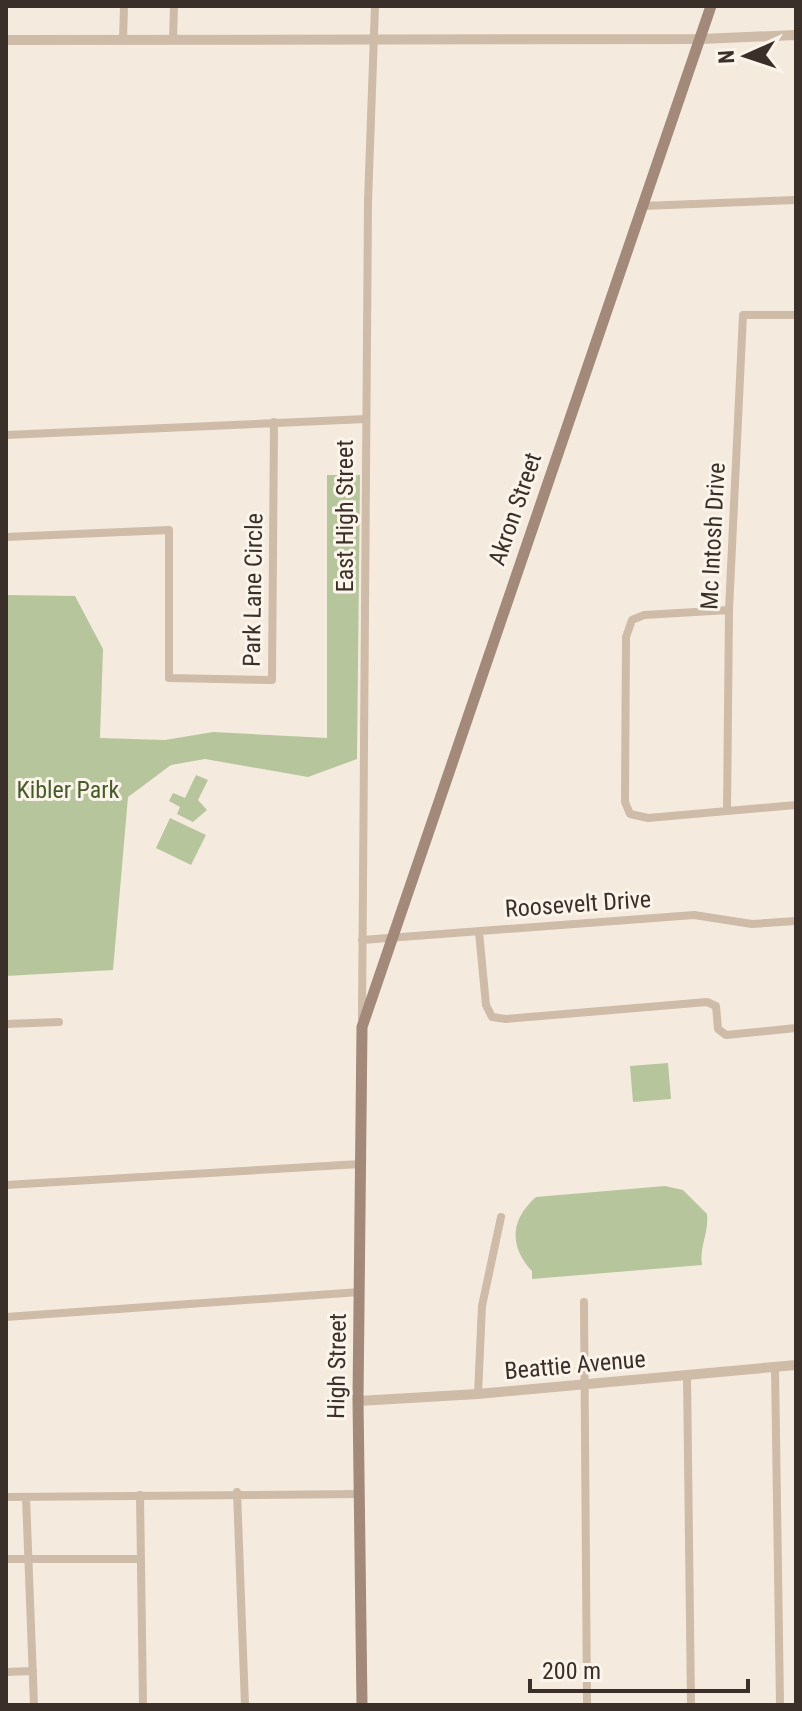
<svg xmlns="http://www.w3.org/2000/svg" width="802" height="1711" font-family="'Roboto Condensed',sans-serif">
  <rect width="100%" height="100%" fill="#f4ebde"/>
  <path fill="#b6c59c" d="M327 475H360L357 759 308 777 205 759 171 765 128 797 113 970 6 976V595L75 596 103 649 100 738 165 740 213 732 327 738Z
    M196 775 208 780 198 800 207 810 193 822 177 814 180 807 169 801 173 793 185 798Z
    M170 818 206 835 191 865 156 848Z
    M668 1063 671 1099 633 1102 630 1066Z
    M665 1186 683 1190 707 1214C709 1233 699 1247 702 1265L532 1279V1271C509 1246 510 1220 536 1197Z"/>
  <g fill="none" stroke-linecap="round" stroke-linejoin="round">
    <path stroke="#cebba8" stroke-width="8" d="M123 40 124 6
      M173 40 174 6
      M643 206 796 200
      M6 435 366 419
      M6 537 169 530V678L272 680 274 422
      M729 610 644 615 632 620 626 637 625 802 630 814 648 818 796 805
      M727 811 729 610 743 315H796
      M479 932 486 1005 492 1017 506 1019 707 1002 716 1006 718 1029 726 1035 796 1028
      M362 940 694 915 752 924 796 921
      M362 1019 368 202 375 6
      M6 1024 59 1022
      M6 1185 360 1164
      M584 1302 587 1705
      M6 1317 360 1292
      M775 1367 780 1705
      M687 1375 691 1705
      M478 1394 482 1306 501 1217
      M237 1492 245 1705
      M140 1495 143 1705
      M6 1497 359 1494
      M26 1497 34 1705
      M6 1559H140
      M6 1672 33 1671"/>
    <path stroke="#cebba8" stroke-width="10" d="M6 40 701 39 796 35
      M358 1401 478 1394 796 1365"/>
    <path stroke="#a28979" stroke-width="11" d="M362 1705 358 1399 362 1027 711 6"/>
  </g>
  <g text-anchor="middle" stroke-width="6" stroke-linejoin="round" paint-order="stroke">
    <g font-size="24" fill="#3a2f29" stroke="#fbf4eb">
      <text transform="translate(515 509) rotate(-71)" y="8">Akron Street</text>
      <text transform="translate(345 516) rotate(-90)" y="8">East High Street</text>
      <text transform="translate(713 536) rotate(-87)" y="8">Mc Intosh Drive</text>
      <text transform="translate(253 590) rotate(-89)" y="8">Park Lane Circle</text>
      <text transform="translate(578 904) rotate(-4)" y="8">Roosevelt Drive</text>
      <text transform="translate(575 1365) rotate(-5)" y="8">Beattie Avenue</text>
      <text transform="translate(337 1366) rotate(-89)" y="8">High Street</text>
    </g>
    <g font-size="24" fill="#475b2a" stroke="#fbf4eb">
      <text x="68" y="798">Kibler Park</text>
    </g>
  </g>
  <rect width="802" height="1711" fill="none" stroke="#3a2f29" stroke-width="16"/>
  <g transform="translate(746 56) rotate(267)" stroke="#fbf4eb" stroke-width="6" paint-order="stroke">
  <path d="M0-6L14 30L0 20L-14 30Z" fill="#3a2f29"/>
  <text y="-12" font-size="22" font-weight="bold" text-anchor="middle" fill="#3a2f29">N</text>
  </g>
  <path d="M530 1679v12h218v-12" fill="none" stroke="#3a2f29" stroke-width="4"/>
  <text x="542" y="1679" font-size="24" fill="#3a2f29" stroke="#fbf4eb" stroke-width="6" paint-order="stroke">200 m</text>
</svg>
